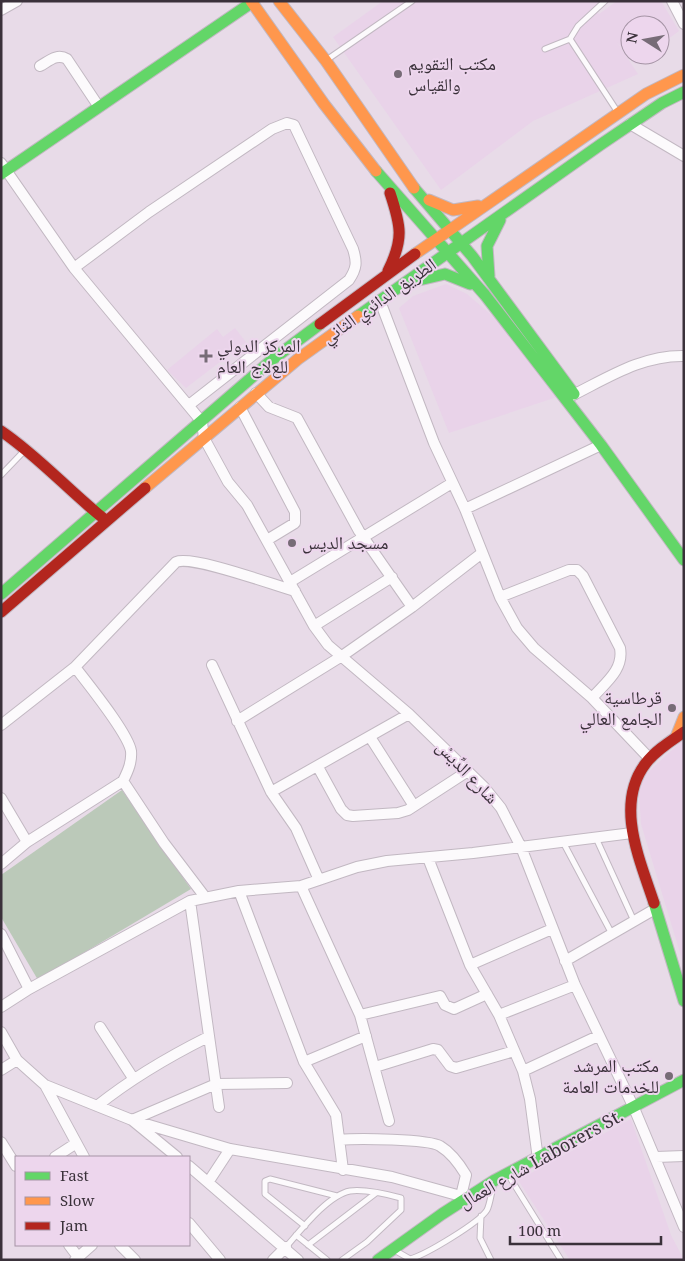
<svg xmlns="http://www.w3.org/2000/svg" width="685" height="1261" font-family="'Noto Serif','Noto Naskh Arabic',serif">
  <rect width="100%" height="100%" fill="#e8dbe8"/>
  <path fill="#e9d3e9" d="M383 1H610L597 12 599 14 617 1H661L679 31 660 45V25H630V55H646L635 64 617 42 638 74 533 121 441 190 333 37Z
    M446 284 467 294 495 318 557 397 449 433 399 308 413 296Z
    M235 328 246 342 186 388 167 370 217 329 223 337Z
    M684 739V966L641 824 639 793 645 775Z
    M631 1119 671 1235 684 1260H570L518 1180Z"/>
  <path fill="#bbc9b9" d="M122 790 191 889 38 980 1 917V875Z"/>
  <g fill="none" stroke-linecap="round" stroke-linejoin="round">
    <g stroke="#c2b8c2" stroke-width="7">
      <path id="lane" d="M570 39 617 111
        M545 49 570 39 578 26 605 1
        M328 59 412 1
        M1 475 26 449
        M596 838 634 921
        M563 842 612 934
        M509 1176 561 1260
        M481 1216 480 1238 491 1260
        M305 1226 265 1194V1181L270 1179 337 1196
        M296 1235 327 1260
        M308 1245 376 1193
        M286 1247C300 1231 328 1195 350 1191 366 1189 386 1194 401 1198V1210L367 1242 342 1260
        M396 1251 410 1259C425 1255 479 1223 487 1210 490 1204 491 1194 493 1187"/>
    </g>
    <g stroke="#c2b8c2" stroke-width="12">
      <path id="street" d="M672 1 684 24
        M1 10 17 1
        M40 66C49 61 57 53 67 59L99 107
        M630 124 684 156
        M1 163 74 268 202 422 204 438 228 482 247 505 314 626 328 645 409 714 484 787 501 808 521 847 575 985 634 1108 684 1227
        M74 268 149 212 272 129 287 123 294 125 353 249C357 262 357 268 349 280L189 405
        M380 301 434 443 465 509 500 597 517 628 534 648 592 698 650 759
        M256 393 269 407 297 418 359 531 412 607
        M569 397C606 379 641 355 684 356
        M240 407 295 512V523L267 540
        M465 509 601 445
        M290 582 452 483
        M500 597 569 570H577L583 576 620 648C624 670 605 683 592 698
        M314 626 392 577
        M212 665 271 792 296 828 319 880
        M237 721 342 656 412 607 482 553
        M1 725 75 667 176 562C193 555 273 585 295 591
        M370 737 414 806
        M318 767 341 809 347 815 353 816 398 813 408 810 468 771
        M123 781 164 843 205 897
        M271 792 409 714
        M1 798 27 842
        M428 858 470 965 499 1015 523 1071 530 1099 538 1159
        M1 864 27 842 123 781C128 771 132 762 131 751 128 733 88 684 75 667
        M301 886 360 1015 389 1121
        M239 891 304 1062 336 1115 343 1170
        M190 901 219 1107
        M1 934 29 989
        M565 961 655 909
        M470 965 552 929
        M1 1007 29 989 190 901 239 891 301 886 357 867 387 861 473 853 632 833
        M360 1015 440 996 445 1005 454 1009 487 994
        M499 1015 575 985
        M100 1027 133 1078
        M1 1032 17 1060 45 1085 132 1120 230 1149 392 1177 468 1198
        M304 1062 366 1036
        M375 1067 433 1049 438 1050 450 1066 456 1068 514 1051
        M1 1070 17 1060
        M523 1071 598 1036
        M45 1085 84 1157
        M97 1106C132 1078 168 1057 208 1037
        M340 1140C356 1138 429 1139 440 1146 450 1152 460 1165 466 1175L461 1196
        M1 1142 16 1166
        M55 1157 75 1144
        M177 1157 132 1120 216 1084 287 1083
        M656 1157 684 1156
        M189 1166 298 1260
        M209 1181 230 1149
        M189 1223 220 1260
        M69 1245 78 1257
        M120 1245 135 1260
        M75 1260 92 1245
        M273 1260 286 1247"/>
    </g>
    <g stroke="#c2b8c2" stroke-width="13">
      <path id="fast" d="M376 171 485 295 601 445 684 560
        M1 174 254 1
        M414 188 472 256 574 394
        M489 276 487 246 500 220
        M419 280 445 274 470 284
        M358 316 600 145 662 103 684 92
        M1 594 273 359 320 324
        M654 903 684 1001
        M378 1260 442 1214 495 1180 684 1080"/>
    </g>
    <g stroke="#c2b8c2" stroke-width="13">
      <path id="slow" d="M251 1 324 104 376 171
        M279 1 326 61 414 188
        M429 200 453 210 478 206
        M415 254 646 94 684 75
        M145 488 298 359 358 316
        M676 737 684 717"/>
    </g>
    <g stroke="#c2b8c2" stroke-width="13">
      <path id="jam" d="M388 271C404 239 401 226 390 193
        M320 324 415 254
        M1 431C38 456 68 490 103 518
        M1 612 145 488
        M654 903C640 860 614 804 646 763 656 750 671 741 684 732"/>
    </g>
    <use href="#lane" stroke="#fcfafc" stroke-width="5"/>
    <use href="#street" stroke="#fcfafc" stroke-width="10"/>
    <use href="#fast" stroke="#63d668" stroke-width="11"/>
    <use href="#slow" stroke="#ff974d" stroke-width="11"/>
    <use href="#jam" stroke="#b3261e" stroke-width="11"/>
  </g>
  <g fill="#776c77" stroke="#edd6ed" stroke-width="2">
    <circle cx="398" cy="74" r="5"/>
    <path d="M203.5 348.5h5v5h5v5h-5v5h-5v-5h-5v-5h5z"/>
    <circle cx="292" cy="543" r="5"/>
    <circle cx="672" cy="708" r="5"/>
    <circle cx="669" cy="1076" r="5"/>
  </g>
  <g text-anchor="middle" stroke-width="4" stroke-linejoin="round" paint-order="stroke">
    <g font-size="18" fill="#3a313a" stroke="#edd6ed" text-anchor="start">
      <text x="408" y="70">مكتب التقويم<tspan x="408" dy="21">والقياس</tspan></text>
      <text x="217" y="352">المركز الدولي<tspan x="217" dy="21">للعﻻج العام</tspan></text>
      <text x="302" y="549">مسجد الديس</text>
      <text x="662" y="704" text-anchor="end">قرطاسية<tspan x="662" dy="21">الجامع العالي</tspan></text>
      <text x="659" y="1072" text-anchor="end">مكتب المرشد<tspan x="659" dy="21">للخدمات العامة</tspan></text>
    </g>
    <g font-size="18" fill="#3a313a" stroke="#edd6ed">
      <text transform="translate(379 301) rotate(-35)" y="6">الطريق الدائري الثاني</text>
      <text transform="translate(467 772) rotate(46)" y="6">شارع الدِّيسْ</text>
      <text transform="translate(541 1159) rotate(-29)" y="6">شارع العمال Laborers St.</text>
    </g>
  </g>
  <rect width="685" height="1261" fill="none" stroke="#3a313a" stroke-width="5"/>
  <rect x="15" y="1156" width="175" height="90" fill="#edd6ed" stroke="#a594a5"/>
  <rect x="25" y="1172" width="25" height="8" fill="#63d668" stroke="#a594a5"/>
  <text x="60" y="1181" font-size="15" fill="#3a313a">Fast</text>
  <rect x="25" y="1197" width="25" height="8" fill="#ff974d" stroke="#a594a5"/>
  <text x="60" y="1206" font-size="15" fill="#3a313a">Slow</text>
  <rect x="25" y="1222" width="25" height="8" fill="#b3261e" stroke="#a594a5"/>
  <text x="60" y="1231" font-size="15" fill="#3a313a">Jam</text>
  <g transform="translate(645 40) rotate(281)"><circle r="24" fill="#edd6ed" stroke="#a594a5"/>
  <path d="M0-4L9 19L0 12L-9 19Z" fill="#776c77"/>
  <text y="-8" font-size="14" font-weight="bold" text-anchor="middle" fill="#3a313a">N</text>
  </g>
  <path d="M510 1236v8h151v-8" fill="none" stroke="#3a313a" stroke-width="2.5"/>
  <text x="518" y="1236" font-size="15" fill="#3a313a" stroke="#edd6ed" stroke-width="4" paint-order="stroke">100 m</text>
</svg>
